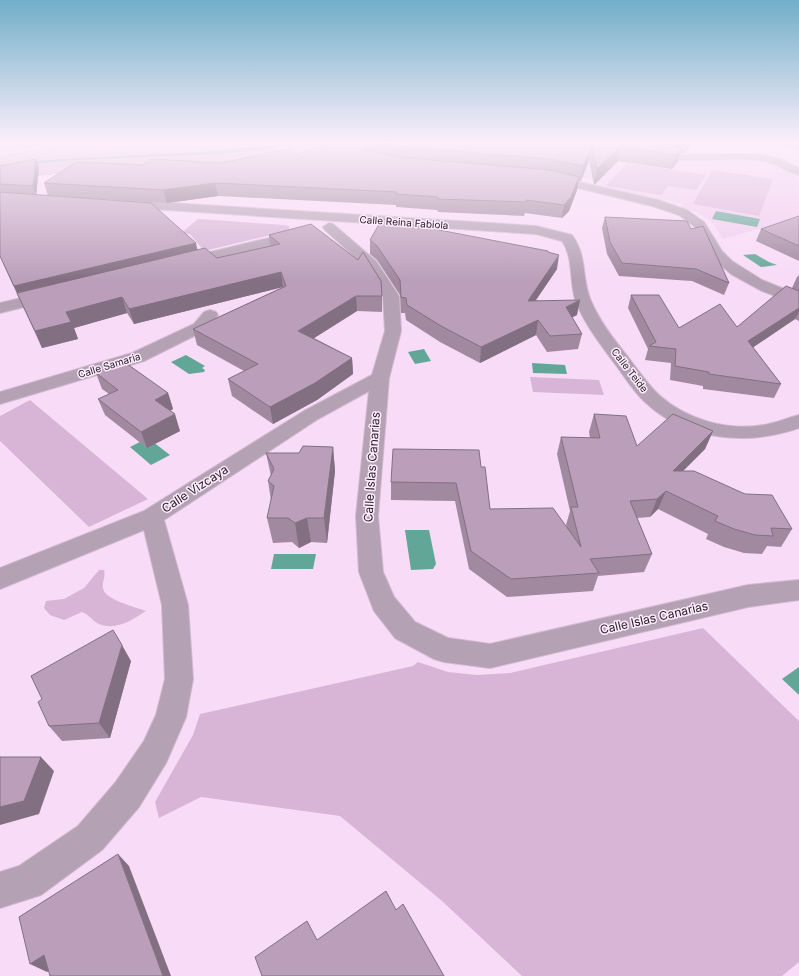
<svg xmlns="http://www.w3.org/2000/svg" width="799" height="976" font-family="Inter,sans-serif">
  <rect width="100%" height="100%" fill="#f8dbf7"/>
  <path fill="#f0cdef" d="M412 143H617L667 161 740 159 761 161 789 172 799 179V217L723 239 713 223 698 213 681 207 683 204 666 200 664 202 595 185 597 181Z"/>
  <path fill="#d8b5d7" d="M0 143H64L0 153Z
    M73 143H359L235 168 65 173 26 177 0 173V155Z
    M627 163 706 175 696 190 668 186 661 195 606 186Z
    M712 170 773 179 759 216 693 204Z
    M198 219 284 225 289 226V229L287 231 204 251 190 234 179 235Z
    M530 377 599 380 604 395 533 392Z
    M30 400 148 499 89 527 0 441V416Z
    M99 570H104C106 577 102 582 103 588 104 600 136 607 146 611 132 620 115 632 97 623 92 620 89 615 82 612L64 620 50 615 44 608 46 601 64 599 84 588Z
    M703 628 799 721V962L782 976H522L442 901 340 816 201 797 159 818 155 802 193 735 200 714 413 666 418 662 448 672 477 675 510 673Z"/>
  <path fill="#62a697" d="M716 211 760 219 757 227 712 219Z
    M755 254 769 262 777 265 761 267 743 255Z
    M424 349 431 361 415 364 408 352Z
    M186 355 205 366 202 368 205 370 204 372 189 374 171 362Z
    M532 363 565 365 567 374 533 373Z
    M148 438 170 455 151 465 130 447Z
    M405 530H429L436 564 433 569 411 570Z
    M274 554H316L313 569H271Z
    M799 667V695L782 679Z"/>
  <g fill="none" stroke-linecap="round" stroke-linejoin="round">
    <path fill="#62a697" fill-rule="evenodd" d="M285 143H298L259 150 222 154 74 160 0 167V165C95 153 190 158 285 143Z"/>
    <g stroke="#d2b8d1" stroke-width="2">
      <path id="minor" d="M379 143H397L360 155 374 159 375 161 374 163 370 164 349 158 348 156 351 151Z
        M620 143H631C651 162 735 151 764 155L778 158 799 168V175C786 172 776 163 762 161 728 155 642 171 620 143Z
        M782 143 799 144V150L784 145Z
        M549 175 658 200 687 210 704 222 722 251 732 261 762 280 799 295V305L762 291 731 274 715 260 695 227 679 215 652 206 545 180 544 178 545 176Z
        M125 200 536 226 572 235C588 257 581 278 591 301 600 322 614 340 628 357 638 370 647 384 659 395 687 420 727 431 764 425 776 423 787 418 799 415V428C748 446 686 441 645 402 633 391 625 377 615 364 601 345 585 325 576 302 569 283 574 258 562 241L536 234 121 207 119 204Z
        M329 223 333 224 376 261 399 296 401 331 389 378 378 516 383 572 394 597 415 622 448 638 490 644 748 585 799 580V600L748 607 490 668 444 662 434 659 395 638 374 611 359 572 356 516 369 391 318 419 164 520 188 605 193 679 186 717 166 763 139 807 102 850 41 895 0 908V872L19 866 78 826 115 783 144 741 156 715 165 679 162 605 144 530 0 589V568L144 511 304 411 372 375 385 331 383 296 365 266 325 230 323 227Z
        M298 231 303 232 304 235 303 238 186 266 181 265 179 262 181 259Z
        M51 291 56 293 59 296 56 299 0 313V303Z
        M210 310 216 312 218 315 206 330 144 361 0 404V392L132 353 194 324 204 312Z"/>
    </g>
    <use href="#minor" fill="#b4a1b4" fill-rule="evenodd"/>
  </g>
  <path fill="#a189a0" d="M366 143H692L685 153H681L678 161 672 169 618 161 594 185 589 160 581 181H579L577 190 569 211 562 218 525 213 524 216 438 212 437 210 396 207V205L218 196 167 203 48 196 44 183 143 165 221 163 297 154 333 149 367 151Z
    M36 159 39 168 36 195 197 249 217 258 270 246 269 235 382 296V312L357 311 314 338 352 358 353 374 317 400 273 424 232 396 228 379 244 371 197 345 193 329 283 287 134 324 127 313 74 328 78 339 42 348 0 257V166Z
    M799 216V261L756 241 761 229Z
    M605 217 691 229 729 283 724 295 692 281 619 276 607 254 602 228Z
    M370 240 548 251V252L557 269 536 300 577 315 572 317 582 334 578 349 547 352 536 335 480 363 440 342 406 320 405 313H401L400 295 377 260 370 254Z
    M799 275V321L795 319 753 347 781 384 774 398 703 389V386L670 380 671 363 645 360 648 349 628 308 631 295 679 328 737 327 792 288 797 277Z
    M96 373 168 393 173 409 170 411 180 431 147 448 105 415 98 399 109 394 102 389Z
    M594 414 637 446 713 431 705 449 683 471 792 529 781 547 767 546 762 554 744 553 724 547 706 539 708 534 658 509 650 517 637 518 652 554 644 572 598 576 593 591 507 597 469 569 455 501 391 500V482L481 467 490 509 567 527 566 525 570 511 557 454 561 437 590 438 589 432Z
    M333 447 335 471 327 543 311 542 299 548 292 542 273 543 267 518 271 500 268 481 271 476 266 453H299Z
    M131 661 110 738 62 741 49 726 42 699Z"/>
  <path fill="#836f82" d="M688 143H692L685 153Z
    M592 146 589 160 581 181 583 166Z
    M621 146 618 161 594 185 597 169Z
    M682 147 678 161 672 169 676 155Z
    M36 159 39 168 36 195 33 186Z
    M579 177 577 190 569 211 562 218 564 205Z
    M215 183 218 196 167 203 163 190Z
    M196 243 198 253 19 297 14 286Z
    M559 255 557 269 525 316 528 301Z
    M281 272 283 287 134 324 129 309Z
    M356 296 357 311 300 347 298 331Z
    M122 297 127 313 74 328 78 339 42 348 35 331 66 312Z
    M580 300 577 315 563 322 566 307Z
    M799 308V312L795 319 742 355 748 341Z
    M538 320 536 335 480 363 481 347Z
    M352 358 353 374 317 400 273 424 270 407Z
    M168 393 173 409 161 416 155 400Z
    M175 414 180 431 147 448 141 432Z
    M713 431 705 449 665 489 673 471Z
    M333 447 335 471 327 543 324 518Z
    M666 491 658 509 650 517 657 499Z
    M307 518 311 542 299 548 295 523Z
    M122 645 131 661 110 738 99 723Z
    M41 757 54 771 39 814 0 825V807Z
    M118 854 129 866 171 976H163Z
    M44 955 60 963 47 972 30 964Z"/>
  <path fill="#bb9fba" stroke="#836f82" d="M383 143H649L682 147 676 155 621 146 597 169 592 146 583 166 550 159 396 146Z
    M330 145 333 149 347 146 396 157 550 170 579 177 571 197 564 205 526 200V202L438 199V197L396 194 397 192 215 183 163 190 44 183 76 162 143 165 152 159 221 163 289 149 297 154Z
    M36 159 33 186 0 184V174H1L0 173V166Z
    M0 192 151 203 196 243 14 286 0 256Z
    M799 216V246L761 229Z
    M605 217 687 221 691 229 703 226 729 283 696 269 622 263 610 242Z
    M382 219 548 251V252L559 255 528 301 580 300 566 307 582 334 550 336 538 320 481 347 441 326 407 305 406 298 401 297 400 280 377 246 370 240Z
    M311 224 358 260 363 252 381 281 382 296H356L298 331 352 358 315 383 270 407 228 379 258 364 193 329 286 286 281 272 129 309 122 297 66 312 71 322 35 331 17 293 205 248 217 258 280 244 269 235Z
    M786 286 799 291V308L748 341 781 384 709 374V372L675 366 676 349 649 346 656 342 631 295H659L679 328 720 304 737 327Z
    M123 361 168 393 155 400 175 414 141 432 98 399 118 390 96 373Z
    M594 414 626 416 637 446 673 414 713 431 673 471H694L745 494 772 495 792 529 771 528 773 536 755 535 734 529 715 521 718 516 666 491 657 499 630 501 652 554 590 559 599 573 511 579 471 551 456 483 391 482 393 449 479 450 481 467H485L490 509 553 508 581 547 571 507H578L561 437 600 438Z
    M303 446 333 447 324 518H307L295 523 288 518H267L274 486 268 481 274 469 266 453H299Z
    M113 630 122 645 99 723 49 726 38 702 42 699 31 676Z
    M0 757H41L24 801 0 807Z
    M118 854 163 976H50L44 955 30 964 19 917Z
    M386 891 396 910 403 904 444 976H262L255 957 307 921 317 940Z"/>
  <linearGradient id="sky" x2="0" y2="1"><stop stop-color="#72aec8"/><stop offset="0.51" stop-color="#fceffb"/><stop offset="1" stop-color="#fceffb" stop-opacity="0"/></linearGradient>
  <rect width="799" height="280" fill="url(#sky)"/>
  <g text-anchor="middle" stroke-width="3" stroke-linejoin="round" paint-order="stroke">
    <g font-size="10" fill="#251b25" stroke="#feecfe">
      <text transform="translate(404 222) rotate(4)" y="4">Calle Reina Fabiola</text>
      <text transform="translate(109 365) rotate(-17)" y="4">Calle Samaria</text>
      <text transform="translate(630 370) rotate(52)" y="4">Calle Teide</text>
    </g>
    <g font-size="12" fill="#251b25" stroke="#feecfe">
      <text transform="translate(372 467) rotate(-86)" y="4">Calle Islas Canarias</text>
      <text transform="translate(195 489) rotate(-33)" y="4">Calle Vizcaya</text>
      <text transform="translate(654 618) rotate(-13)" y="4">Calle Islas Canarias</text>
    </g>
  </g>
</svg>
